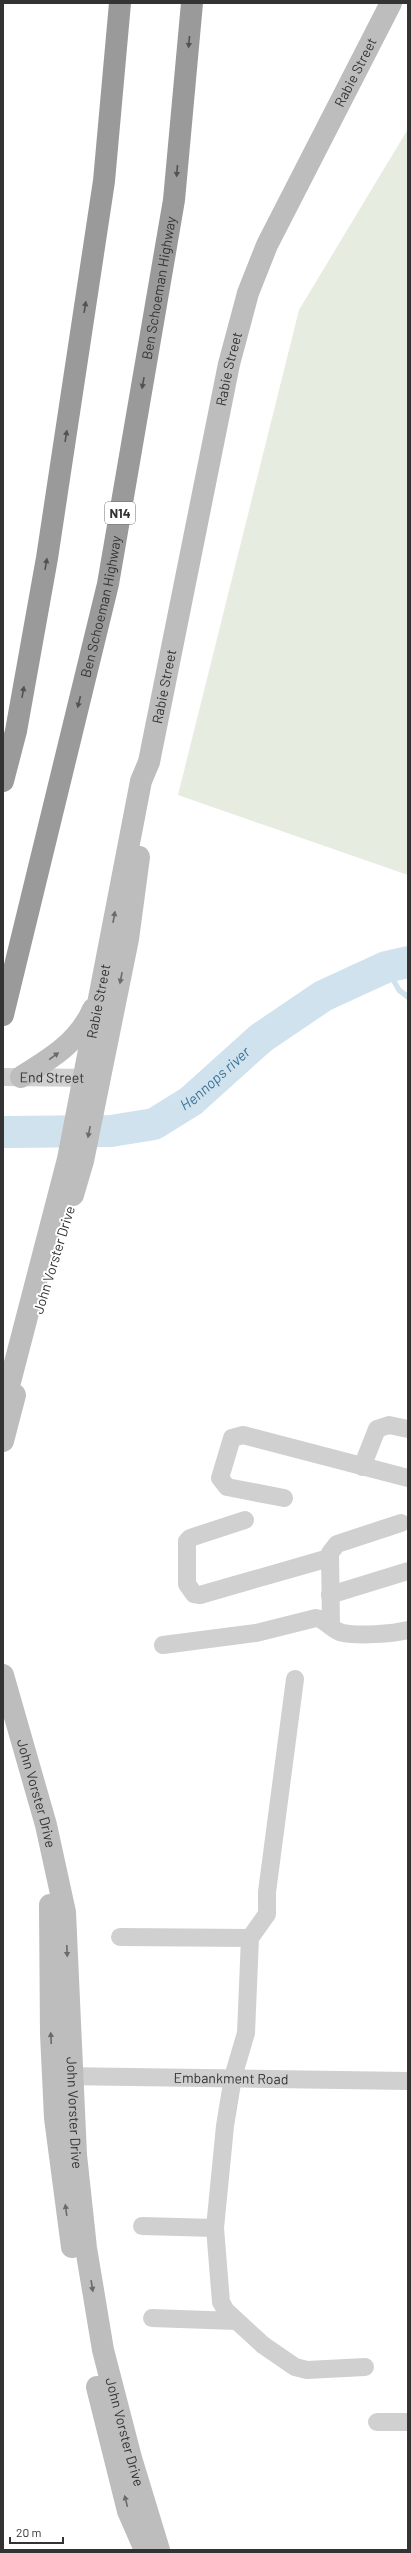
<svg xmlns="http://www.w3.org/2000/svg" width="411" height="2553" font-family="Barlow,sans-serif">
  <rect width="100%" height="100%" fill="#fff"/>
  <path fill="#e6ecdf" d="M408 129V875L178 795 299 310Z"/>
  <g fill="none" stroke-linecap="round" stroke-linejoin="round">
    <path stroke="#cfe2ee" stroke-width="5.5" d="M386 967 399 990 408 997"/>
    <path stroke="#cfe2ee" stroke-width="32" id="s1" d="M3 1132 111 1131 154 1124 191 1101 261 1038 323 996 386 967 408 962"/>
    <g stroke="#d0d0d0" stroke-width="18">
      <path id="s2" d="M3 1077 96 1078"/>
      <path d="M362 1467 377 1429 389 1425 408 1429"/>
      <path d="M284 1498 227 1487 220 1478 232 1438 243 1435 408 1478"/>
      <path d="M245 1520 190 1538 187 1541V1584L194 1594 200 1595 329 1558"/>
      <path d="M330 1595 408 1571"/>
      <path d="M331 1626 330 1553 337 1544 401 1523"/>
      <path d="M163 1645 256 1633 316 1618C327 1620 332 1631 343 1633 359 1636 392 1634 408 1630"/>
      <path d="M295 1679 267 1892V1914L250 1938 246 2033 233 2077 225 2126 215 2228 221 2302 226 2311 263 2345 295 2367 307 2370 365 2367"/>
      <path d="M120 1937 250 1938"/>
      <path id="s3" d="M59 2076 408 2081"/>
      <path d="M142 2226 215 2228"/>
      <path d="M152 2318 236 2321"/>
      <path d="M377 2422H408"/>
    </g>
    <g stroke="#bdbdbd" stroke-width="22">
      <path d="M21 1077C50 1059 79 1042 93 1009"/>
      <path d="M73 1195 83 1161 128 939 139 857"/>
      <path id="s4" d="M3 1409 68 1159 141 781 149 762 229 364 248 293 267 245 391 3"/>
      <path d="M3 1441 15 1395"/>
      <path id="s5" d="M3 1675 46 1825 65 1912 76 2155 86 2248 103 2350 131 2458 159 2550"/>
      <path d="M50 1905 51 2034 55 2118 72 2247"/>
      <path d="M97 2387 128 2511 145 2550"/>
    </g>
    <g stroke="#9a9a9a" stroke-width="22">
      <path d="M3 781 16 731 47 558 104 181 120 3"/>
      <path id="s6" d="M3 1015 108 584 174 200 192 3"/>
    </g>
  </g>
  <defs><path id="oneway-solid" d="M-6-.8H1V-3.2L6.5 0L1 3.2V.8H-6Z"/></defs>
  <g fill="#525252">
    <use href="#oneway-solid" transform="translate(189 42) rotate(95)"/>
    <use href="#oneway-solid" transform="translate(177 171) rotate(95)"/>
    <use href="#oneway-solid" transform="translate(85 307) rotate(-81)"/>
    <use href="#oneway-solid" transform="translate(143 383) rotate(100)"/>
    <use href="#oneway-solid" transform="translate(66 436) rotate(-81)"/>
    <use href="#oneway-solid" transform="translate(46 564) rotate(-80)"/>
    <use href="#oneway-solid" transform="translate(23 692) rotate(-80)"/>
    <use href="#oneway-solid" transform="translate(79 702) rotate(104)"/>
  </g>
  <g fill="#6a6a6a">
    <use href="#oneway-solid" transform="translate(114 917) rotate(-80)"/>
    <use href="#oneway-solid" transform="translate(121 978) rotate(101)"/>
    <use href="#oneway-solid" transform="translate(54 1056) rotate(-36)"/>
    <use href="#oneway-solid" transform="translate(89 1132) rotate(101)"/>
    <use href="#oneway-solid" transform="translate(67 1951) rotate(88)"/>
    <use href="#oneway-solid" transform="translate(51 2038) rotate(-93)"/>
    <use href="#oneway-solid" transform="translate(66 2210) rotate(-98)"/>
    <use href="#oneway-solid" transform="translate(92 2286) rotate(81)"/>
    <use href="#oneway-solid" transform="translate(126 2501) rotate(-104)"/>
  </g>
  <g text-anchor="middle" stroke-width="4" stroke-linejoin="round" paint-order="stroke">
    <rect fill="#fff" stroke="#707070" stroke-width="1" x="105" y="502" width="30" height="22" rx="3"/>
    <g font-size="13" font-weight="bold" fill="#333">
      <text x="120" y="518">N14</text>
    </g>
    <g font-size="14" fill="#333" stroke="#fff">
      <text dy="5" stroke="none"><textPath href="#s4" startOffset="1389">Rabie Street</textPath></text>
      <text dy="5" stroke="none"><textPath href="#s6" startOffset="744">Ben Schoeman Highway</textPath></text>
      <text dy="5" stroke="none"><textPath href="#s4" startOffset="1065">Rabie Street</textPath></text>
      <text dy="5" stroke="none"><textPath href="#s6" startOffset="420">Ben Schoeman Highway</textPath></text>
      <text dy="5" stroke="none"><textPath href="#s4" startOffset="741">Rabie Street</textPath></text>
      <text dy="5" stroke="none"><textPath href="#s4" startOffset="419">Rabie Street</textPath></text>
      <text dy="5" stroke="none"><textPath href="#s2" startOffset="49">End Street</textPath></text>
      <text transform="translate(54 1260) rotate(-73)" y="5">John Vorster Drive</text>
      <text dy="5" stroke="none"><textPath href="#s5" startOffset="123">John Vorster Drive</textPath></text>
      <text dy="5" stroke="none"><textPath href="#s3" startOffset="172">Embankment Road</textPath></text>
      <text dy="5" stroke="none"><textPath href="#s5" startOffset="446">John Vorster Drive</textPath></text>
      <text dy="5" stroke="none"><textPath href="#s5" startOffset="770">John Vorster Drive</textPath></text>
    </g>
    <g font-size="15" font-style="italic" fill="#3f7597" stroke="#fff">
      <text dy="5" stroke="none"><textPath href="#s1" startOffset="228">Hennops river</textPath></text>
    </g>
  </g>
  <rect width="411" height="2553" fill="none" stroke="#333333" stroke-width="8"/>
  <path d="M10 2537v6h53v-6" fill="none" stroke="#333333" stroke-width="2"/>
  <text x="16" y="2537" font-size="12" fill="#333333" stroke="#ffffff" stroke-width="3" paint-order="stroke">20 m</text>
</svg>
